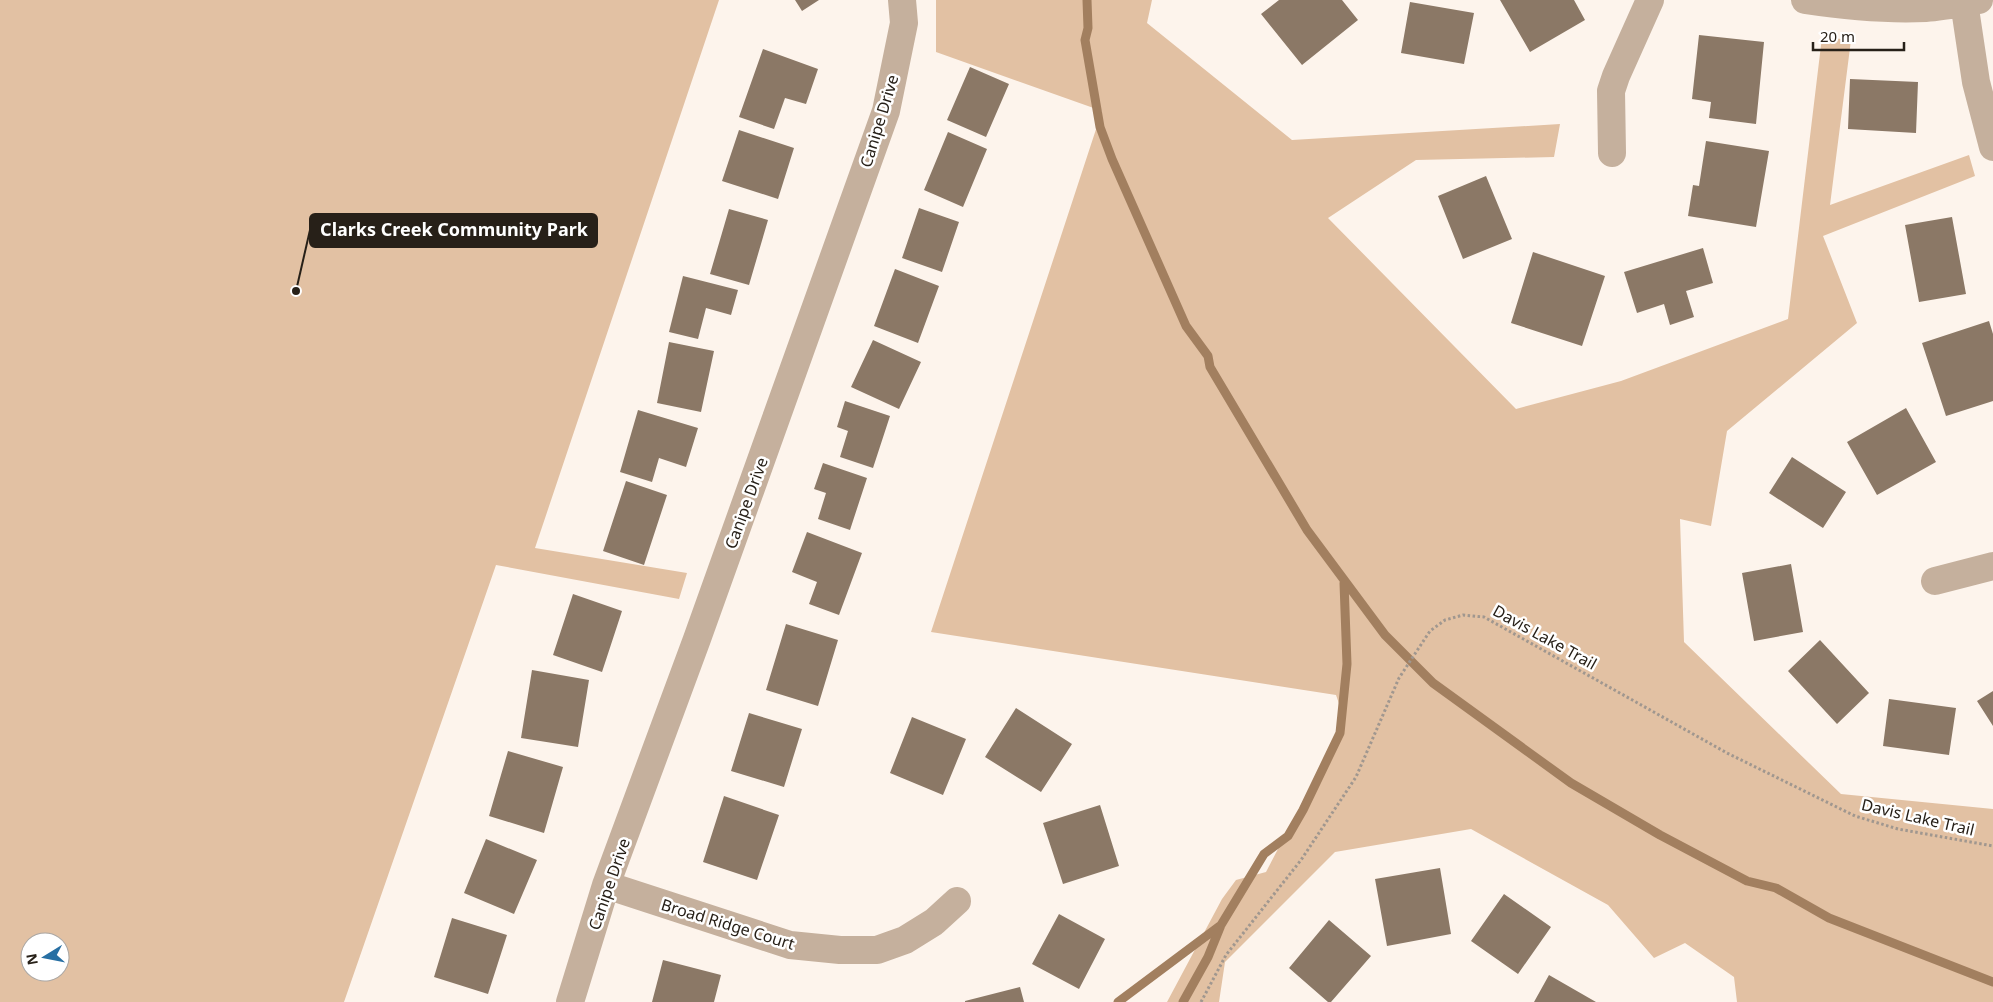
<svg xmlns="http://www.w3.org/2000/svg" width="1993" height="1002" font-family="'Noto Sans',sans-serif">
  <rect width="100%" height="100%" fill="#fdf4ec"/>
  <path fill="#e2c1a3" fill-rule="evenodd" d="M0 0H719L535 548 687 573 679 599 496 565 344 1002H0ZM30 942H60V972H30Z
    M936 0H1152L1147 23 1292 140 1560 124 1554 157 1416 160 1328 218 1516 409 1621 381 1788 319 1822 37 1851 40 1830 205 1969 155 1975 176 1823 236 1857 323 1727 431 1711 526 1680 519 1684 642 1841 794 1993 809V1002H1737L1734 977 1685 943 1654 958 1608 905 1471 829 1335 852 1225 962 1219 1002H1167L1222 899 1236 880 1266 872 1345 721 1336 695 931 632 1102 111 936 52Z"/>
  <g fill="none" stroke-linecap="round" stroke-linejoin="round">
    <path stroke="#a27f5f" stroke-width="9" d="M1087 0 1088 28 1085 40 1100 127 1112 159 1186 326 1208 356 1210 367 1307 530 1385 635 1433 683 1571 783 1660 835 1747 881 1776 888 1829 918 1993 982
      M1118 1002 1221 925
      M1183 1002 1208 957 1221 925 1264 854 1288 836 1303 810 1340 733 1347 664 1344 583"/>
  </g>
  <path fill="#8b7866" d="M795 0H819L802 11Z
    M1279 0H1342L1358 20 1302 65 1261 14Z
    M1500 0H1574L1585 20 1530 52Z
    M1410 2 1474 13 1464 64 1401 53Z
    M1699 35 1764 42 1756 124 1709 118 1711 102 1692 99Z
    M763 49 818 69 806 104 785 98 774 129 739 117Z
    M970 67 1009 84 986 137 947 120Z
    M1850 79 1918 82 1916 133 1848 129Z
    M739 130 794 148 778 199 722 181Z
    M948 132 987 149 963 207 924 190Z
    M1706 141 1769 151 1756 227 1688 216 1693 185 1699 186Z
    M1486 176 1512 239 1463 259 1438 196Z
    M919 208 959 222 942 272 902 258Z
    M729 209 768 220 749 285 710 274Z
    M1952 217 1966 294 1919 302 1905 225Z
    M1703 248 1713 283 1686 291 1694 317 1670 325 1664 304 1637 313 1624 272Z
    M1533 252 1605 276 1582 346 1511 323Z
    M895 269 939 286 918 343 874 326Z
    M683 276 738 290 731 315 706 308 698 339 669 332Z
    M1989 321 1993 334V401L1946 416 1922 343Z
    M873 340 921 362 899 409 851 387Z
    M669 342 714 351 701 412 657 403Z
    M845 401 890 416 873 468 840 457 848 431 837 427Z
    M1906 408 1936 462 1877 495 1847 442Z
    M638 410 698 428 686 467 659 458 652 482 620 472Z
    M1792 457 1846 492 1823 528 1769 493Z
    M823 463 867 478 850 530 818 519 826 493 814 489Z
    M626 481 667 495 644 565 603 551Z
    M807 532 862 553 839 615 809 604 817 582 792 572Z
    M1791 564 1803 632 1754 641 1742 573Z
    M573 594 622 611 602 672 553 655Z
    M786 624 838 640 818 706 766 690Z
    M1820 640 1869 693 1837 724 1788 671Z
    M532 670 589 680 578 747 521 738Z
    M1993 691V726L1977 701Z
    M1889 699 1956 708 1949 755 1883 746Z
    M1016 708 1072 744 1041 792 985 757Z
    M749 713 802 729 784 787 731 771Z
    M912 717 966 739 943 795 890 773Z
    M508 751 563 767 544 833 489 816Z
    M724 796 779 815 757 880 703 862Z
    M1100 805 1119 866 1063 884 1043 823Z
    M486 839 537 860 514 914 464 893Z
    M1440 868 1451 934 1387 946 1375 879Z
    M1504 894 1551 927 1518 974 1471 941Z
    M1059 914 1105 939 1079 989 1032 964Z
    M452 918 507 935 488 994 434 977Z
    M1329 920 1371 956 1331 1002H1328L1289 968Z
    M663 960 721 975 714 1002H652Z
    M1549 975 1596 1002H1534Z
    M1020 987 1024 1002H965V1001Z"/>
  <g fill="none" stroke-linecap="round" stroke-linejoin="round">
    <path stroke="#a0978f" stroke-width="3" stroke-dasharray="2.5 2.5" stroke-linecap="butt" d="M1201 1002 1226 955 1301 860 1356 777 1399 678 1430 631 1445 620 1463 615 1484 617 1727 753 1855 816 1898 829 1993 846"/>
    <path stroke="#c5b09d" stroke-width="28" d="M1805 0C1845 6 1885 10 1926 8 1943 7 1962 3 1979 0
      M1964 2 1976 82 1993 147
      M1612 153 1611 91 1616 76 1650 0
      M1935 581 1993 566
      M606 885 790 945 840 950H877L905 940 934 922 957 901
      M570 1002 606 885 697 639 886 111 904 23 902 0"/>
  </g>
  <g text-anchor="middle" stroke-width="5" stroke-linejoin="round" paint-order="stroke">
    <g font-size="16" fill="#272018" stroke="#fff">
      <text transform="translate(879 121) rotate(-73)" y="6">Canipe Drive</text>
      <text transform="translate(746 503) rotate(-70)" y="6">Canipe Drive</text>
      <text transform="translate(1545 637) rotate(29)" y="6">Davis Lake Trail</text>
      <text transform="translate(1918 817) rotate(13)" y="6">Davis Lake Trail</text>
      <text transform="translate(609 884) rotate(-71)" y="6">Canipe Drive</text>
      <text transform="translate(728 924) rotate(17)" y="6">Broad Ridge Court</text>
    </g>
  </g>
  <path fill="none" stroke="#272018" stroke-width="2" d="M296 291L310 230"/>
  <circle fill="#272018" stroke="#fff" stroke-width="2" cx="296" cy="291" r="5"/>
  <rect fill="#272018" stroke="#272018" stroke-width="2" x="310" y="214" width="287" height="33" rx="5"/>
  <g font-size="18" text-anchor="middle" font-weight="bold" fill="#fff">
    <text x="454" y="236">Clarks Creek Community Park</text>
  </g>
  <g transform="translate(45 957) rotate(260)"><circle r="24" fill="#ffffff" stroke="#a9a6a3"/>
  <path d="M0-4L9 19L0 12L-9 19Z" fill="#276fa3"/>
  <text y="-8" font-size="14" font-weight="bold" text-anchor="middle" fill="#272018">N</text>
  </g>
  <path d="M1813 42v8h91v-8" fill="none" stroke="#272018" stroke-width="2.5"/>
  <text x="1820" y="42" font-size="15" fill="#272018" stroke="#ffffff" stroke-width="4" paint-order="stroke">20 m</text>
</svg>
